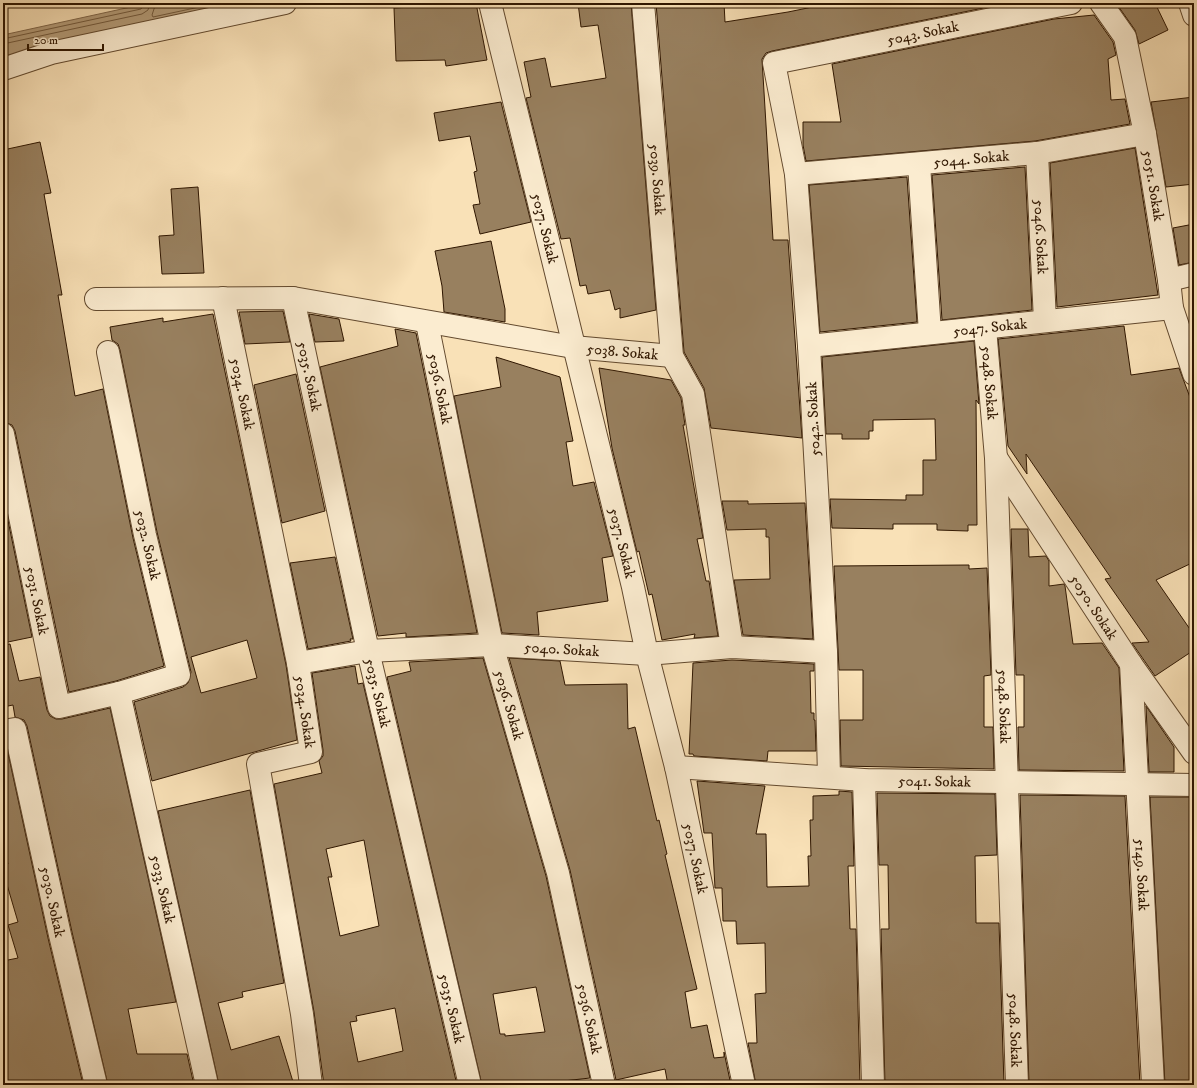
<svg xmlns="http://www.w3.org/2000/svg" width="1197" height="1088" font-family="'IM FELL DW Pica',serif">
  <rect width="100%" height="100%" fill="#f9e1b7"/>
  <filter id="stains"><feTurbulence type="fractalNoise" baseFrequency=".005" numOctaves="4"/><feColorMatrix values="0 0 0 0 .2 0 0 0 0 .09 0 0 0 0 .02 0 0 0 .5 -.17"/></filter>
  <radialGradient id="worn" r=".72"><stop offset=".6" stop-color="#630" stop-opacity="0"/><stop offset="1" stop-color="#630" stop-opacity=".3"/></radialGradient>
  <path fill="#b49c79" stroke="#7f6649" d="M149 3H286L3 67V35Z"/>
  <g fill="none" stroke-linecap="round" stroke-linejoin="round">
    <path stroke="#72593c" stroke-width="1" d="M156 3 152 15 153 17 218 3
      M3 39 141 9 145 3
      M3 44 142 14 148 10 150 3"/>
  </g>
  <path fill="#98805f" stroke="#2f1600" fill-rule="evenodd" d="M431 3H476L487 60 446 66 445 60 396 61 394 8 431 6Z
    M578 3H631L656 310 620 318V308L615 310 610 290 588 294 586 285 580 286 570 238 561 239 526 98 531 97 524 62 545 58 551 87 606 78 598 25 581 27Z
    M656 3H724L725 22 788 12 832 3H1008L772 51 766 53 762 59 773 240H788L802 438 711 428 704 388 684 352Z
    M1116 3H1155L1168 30 1139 44 1135 30Z
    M1094 15 1113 42 1116 55 1108 59 1111 100 1125 99 1130 124 1035 141 806 161 803 145V122H841L832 64 1054 19Z
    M1194 97V184L1166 187 1151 102Z
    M501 102 531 222 480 234 473 205 480 204 474 172 477 171 470 136 439 141 434 113Z
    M40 142 51 193 44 194 62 295H58L75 396 103 389 133 538 164 666 116 681 69 692 15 431 12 425 4 422 3 417V150Z
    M1135 148 1158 295 1057 307 1050 163Z
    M1025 167 1032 310 942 320 932 175Z
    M907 177 917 322 820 332 809 185Z
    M198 187 204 273 162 274 159 236 174 235 171 189Z
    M1194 224V262L1179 265 1173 228Z
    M491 241 505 309V322L444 312 442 286 435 251Z
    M283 311 290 342 245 344 239 312Z
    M213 314 286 665 297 740 152 781 134 702 183 687 188 683 191 672 157 532 120 350 118 344 112 340 110 327 163 318V322ZM247 640 257 678 201 693 191 657Z
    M309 314 339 319 344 341 315 342Z
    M1124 326 1131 375 1179 368 1194 408V562L1156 580 1194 635V650L1155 676 1132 643 1149 642 1105 579 1111 578 1026 454 1027 474 1008 446 998 339Z
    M395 329 416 333 477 633 406 637V633L378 636 320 367 398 346Z
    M974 341 979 404 976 400 977 525H968V531L937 530V524H893V529L832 528 830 499 906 500V495H923V460H936L935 419 873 420V431H869V439H842V434H826L822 357Z
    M496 357 560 377 573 441 566 442 573 486 594 482 613 556 602 558 608 601 537 612 539 635 502 633 454 396 501 387Z
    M599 368 671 380 681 398 685 425H683L703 538 697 539 706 581H709L718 636 694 638 695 634 662 640 652 594 649 595 639 551 637 552 612 448Z
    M296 374 325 511 282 523 254 385Z
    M4 501 32 637 3 643V502Z
    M722 501H748V504L805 503 813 639 743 635 734 580 770 579 769 537H766V529L727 530Z
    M1011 529H1028L1029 557 1046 556 1049 561V586L1064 584 1065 586 1073 644 1102 643 1119 668 1124 771 1019 770 1018 727H1024V675H1016Z
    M335 557 353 639H350L351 641 308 649 290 563Z
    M969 565V569L987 568 991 675 984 676V727H993L994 769 841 766 840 720H863V670H839L834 566Z
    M10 644 19 681 40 677 47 710 50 716 56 719H62L110 708 176 1002 128 1009 137 1054H187L194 1085H108L72 932 27 726 24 720 15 717 13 705 3 707V645Z
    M483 658 546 876 590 1078 528 1085H482L387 677 411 671 409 662ZM536 987 545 1032 505 1036V1034H500L493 994Z
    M509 658 560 661 565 685 627 684 628 729 635 727 657 821 659 820 667 854 665 855 697 989 685 992 691 1028 707 1025 714 1058 724 1057V1052L731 1085H668L665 1069 616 1080 570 870Z
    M732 660 814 664V671H810L811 713H814V720H815L816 751H768L767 761 694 756 693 754H689L693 663Z
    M355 666 358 684 363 683 457 1085H324L314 1012 274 784 322 773 319 761 323 756V750L312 673ZM364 840 379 926 340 936 328 877H332L326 849ZM395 1008 403 1051 358 1062 350 1022 357 1021 356 1016Z
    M1146 706 1174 747V772H1149Z
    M8 753 48 938 82 1080 58 1085H3V961L18 958 8 925 18 922 3 871V866L8 864 3 845V755Z
    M697 781 765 786 756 834H766L767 887 809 886 808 856H811L810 820H813V796L839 795V791L852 792 854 866H848L850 929H856L860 1085H756L748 1043H757L755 994 766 993 765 943 737 944 736 921H723L722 888H715L712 833H704Z
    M250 790 284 983 242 992 243 997 218 1003 231 1050 279 1036 294 1085H219L158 811Z
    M877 793 995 794 997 855 975 856 976 923H999L1004 1085H885L881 929H889L888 865H879Z
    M1020 795 1125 796 1140 1085H1029Z
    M1150 797H1194V1085H1165Z"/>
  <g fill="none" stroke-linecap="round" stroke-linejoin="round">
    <g stroke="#62492e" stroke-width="24">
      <g id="minor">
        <path id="s1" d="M490 3 633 587 647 654 676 767 744 1085"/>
        <path id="s2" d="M643 3 672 356 693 394 732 647"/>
        <path id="s3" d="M1101 3 1125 37 1145 134 1169 280 1172 308 1194 374"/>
        <path d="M1190 3 1194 15"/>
        <path d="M3 69 51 53 285 3"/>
        <path id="s4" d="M1037 153 1045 321"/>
        <path d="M919 164 930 333"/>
        <path id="s5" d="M796 174 1037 153 1145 134"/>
        <path d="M1169 280 1194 274"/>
        <path id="s6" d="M223 298 298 663 311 752 258 764 302 1014 311 1085"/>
        <path id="s7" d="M293 298 368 651 470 1085"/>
        <path id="s8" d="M96 299 293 298 573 347 672 356"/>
        <path id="s9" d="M427 323 492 645 558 873 604 1085"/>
        <path id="s10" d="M985 328 996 458 1017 1085"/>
        <path id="s11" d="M809 346 1172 308"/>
        <path id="s12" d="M3 434 59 707 119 693 179 675 145 535 108 352"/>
        <path id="s13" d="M997 459 1131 664 1194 753"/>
        <path id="s14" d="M298 663 368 651 492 645 647 654 732 647 826 652"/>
        <path id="s15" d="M1131 664 1153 1085"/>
        <path id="s16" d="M119 693 207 1085"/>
        <path id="s17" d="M3 731 15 729 60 935 96 1085"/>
        <path id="s18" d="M676 767 864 780 1194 785"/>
        <path id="s19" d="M829 777 826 652 809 346 796 174 774 63 1071 3"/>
        <path d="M864 780 873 1085"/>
      </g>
    </g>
    <use href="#minor" stroke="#fbecd0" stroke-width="22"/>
  </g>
  <g text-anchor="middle" stroke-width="3.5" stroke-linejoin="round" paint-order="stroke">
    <g font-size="15" fill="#2f1600" stroke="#fbecd0">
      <text dy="5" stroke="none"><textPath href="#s19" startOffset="869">5043. Sokak</textPath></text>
      <text dy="5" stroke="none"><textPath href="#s5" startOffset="176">5044. Sokak</textPath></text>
      <text dy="5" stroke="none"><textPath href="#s2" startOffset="177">5039. Sokak</textPath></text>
      <text dy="5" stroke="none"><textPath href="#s3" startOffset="193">5051. Sokak</textPath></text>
      <text dy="5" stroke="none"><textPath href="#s1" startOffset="232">5037. Sokak</textPath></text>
      <text dy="5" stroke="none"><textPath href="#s4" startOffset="84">5046. Sokak</textPath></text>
      <text dy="5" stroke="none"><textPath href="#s11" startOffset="182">5047. Sokak</textPath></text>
      <text dy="5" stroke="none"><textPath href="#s8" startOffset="531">5038. Sokak</textPath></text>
      <text dy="5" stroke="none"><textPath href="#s7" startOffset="80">5035. Sokak</textPath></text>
      <text dy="5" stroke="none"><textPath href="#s10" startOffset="55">5048. Sokak</textPath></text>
      <text dy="5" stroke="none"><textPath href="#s9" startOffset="67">5036. Sokak</textPath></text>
      <text dy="5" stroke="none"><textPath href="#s6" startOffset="98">5034. Sokak</textPath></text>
      <text transform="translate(813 419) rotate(-93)" y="5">5042. Sokak</text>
      <text dy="5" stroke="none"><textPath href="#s1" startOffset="556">5037. Sokak</textPath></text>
      <text transform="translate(148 545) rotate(77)" y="5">5032. Sokak</text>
      <text dy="5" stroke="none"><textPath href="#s12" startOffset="170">5031. Sokak</textPath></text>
      <text dy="5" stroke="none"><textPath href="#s13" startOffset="177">5050. Sokak</textPath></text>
      <text dy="5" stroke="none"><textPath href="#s14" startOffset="265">5040. Sokak</textPath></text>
      <text dy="5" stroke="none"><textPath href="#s7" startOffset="404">5035. Sokak</textPath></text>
      <text dy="5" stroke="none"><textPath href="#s9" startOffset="391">5036. Sokak</textPath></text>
      <text dy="5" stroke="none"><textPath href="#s10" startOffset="379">5048. Sokak</textPath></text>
      <text dy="5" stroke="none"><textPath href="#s6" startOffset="422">5034. Sokak</textPath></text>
      <text dy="5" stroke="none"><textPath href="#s18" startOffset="259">5041. Sokak</textPath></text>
      <text dy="5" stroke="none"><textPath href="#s1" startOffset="880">5037. Sokak</textPath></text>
      <text dy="5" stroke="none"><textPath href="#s15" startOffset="211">5149. Sokak</textPath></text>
      <text dy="5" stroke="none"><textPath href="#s16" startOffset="201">5033. Sokak</textPath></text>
      <text dy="5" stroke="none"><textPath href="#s17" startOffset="189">5030. Sokak</textPath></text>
      <text dy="5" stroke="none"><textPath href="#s7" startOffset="728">5035. Sokak</textPath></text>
      <text dy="5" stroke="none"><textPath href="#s9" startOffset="715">5036. Sokak</textPath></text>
      <text dy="5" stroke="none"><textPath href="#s10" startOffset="703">5048. Sokak</textPath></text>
    </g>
  </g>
  <rect width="1197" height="1088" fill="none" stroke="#f9e1b7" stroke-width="16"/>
  <rect x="4" y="4" width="1189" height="1080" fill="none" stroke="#2f1600" stroke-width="2"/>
  <rect x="8" y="8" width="1181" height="1072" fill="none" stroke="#2f1600"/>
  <path d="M28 44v6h75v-6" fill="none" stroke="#2f1600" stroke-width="2"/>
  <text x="34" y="44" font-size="12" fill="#2f1600" stroke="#fbecd0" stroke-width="3" paint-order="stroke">20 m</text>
  <rect width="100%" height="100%" filter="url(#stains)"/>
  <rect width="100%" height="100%" fill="url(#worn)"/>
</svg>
